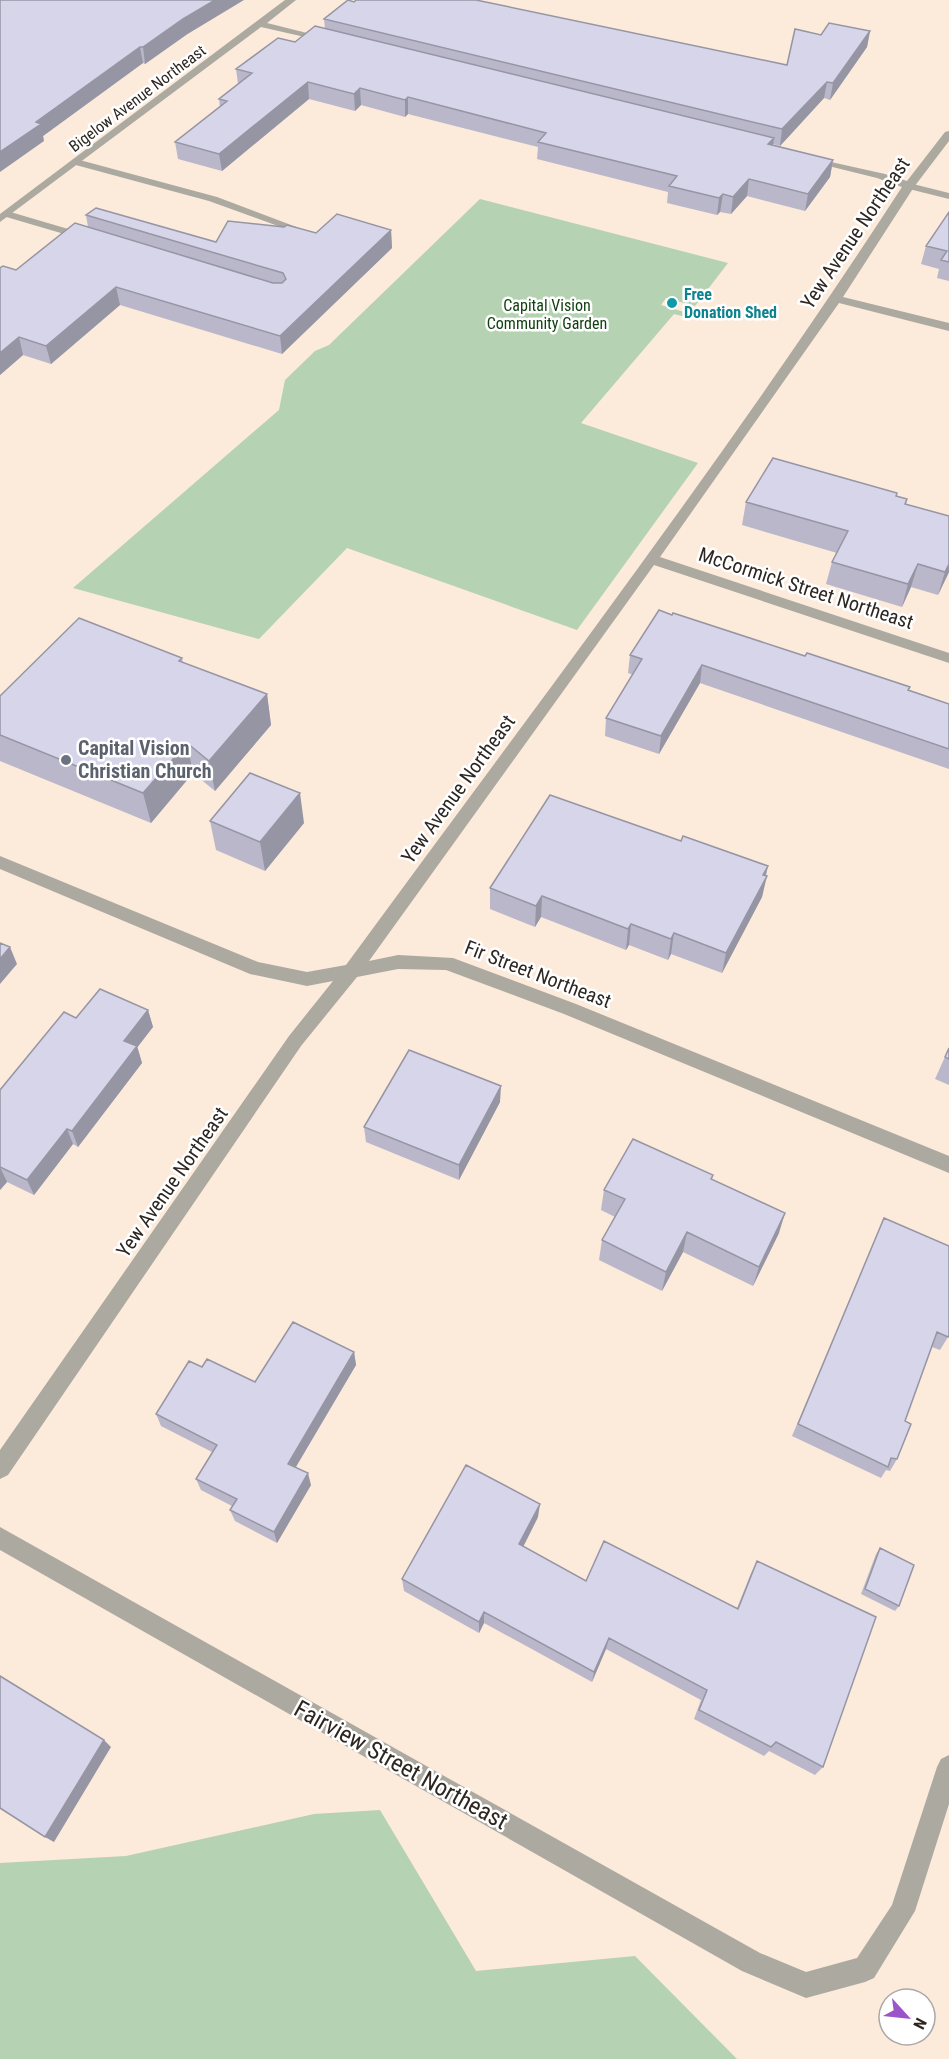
<svg xmlns="http://www.w3.org/2000/svg" width="949" height="2059" font-family="'Roboto Condensed',sans-serif">
  <rect width="100%" height="100%" fill="#fceadb"/>
  <path fill="#b5d2b2" d="M480 199 728 263 695 306 666 298 661 305 691 314 686 317 674 314 581 423 698 463 577 630 347 548 259 639 73 588 279 410 285 380 315 351 329 345Z
    M380 1810 476 1971 635 1956 737 2059H0V1863L126 1856 314 1814Z"/>
  <g fill="none" stroke-linecap="round" stroke-linejoin="round">
    <path fill="#aba9a0" fill-rule="evenodd" d="M76 159 217 197 299 228 293 231 289 230 209 201 72 164V160Z
      M909 183 949 193V199L905 188V184Z
      M7 211 92 236 94 238 88 241 3 216V212Z"/>
    <path fill="#aba9a0" fill-rule="evenodd" d="M285 0H296L267 23 331 39V43L261 27 0 222V214Z
      M949 131V141L914 187 843 297 949 323V331L839 303 660 557 949 653V663L654 565 369 961 398 955 453 958 576 1004 949 1156V1173L564 1014 446 970 398 969 357 977 301 1046 8 1475 0 1479V1450L289 1036 333 981 307 986 250 974 0 869V856L258 962 307 972 346 965C534 708 729 454 902 187L877 178 804 160V156L885 174 907 181 945 132Z
      M0 1527 760 1953 806 1972 857 1958 892 1905 937 1767 941 1759 949 1755V1804L915 1911 874 1978 865 1982 806 1998 742 1971 0 1550Z"/>
  </g>
  <path fill="#b9b7c9" d="M0 0 186 35 145 64 143 63 43 136 44 141Z
    M354 2 787 65 821 35 870 31 867 47 830 100 824 98 780 146 773 144V145L833 160 830 177 805 211 747 196 731 214 720 212 717 215 667 203 668 192 537 159 538 147 408 114 405 117 361 105 355 111 309 99 222 171 178 159 175 142 220 107 219 99 238 84 236 69 325 29 324 19Z
    M949 212V281L937 278 939 269 921 264 926 246Z
    M86 215 216 242 316 233 391 230 392 248 282 354 120 305 51 364 23 355 0 375V268L16 270 88 227Z
    M897 496 907 499 906 504 949 516V572L938 595 911 587 902 607 826 584 832 562 837 553 742 525 746 502Z
    M630 655 805 656 910 687 909 691 949 704V769L700 683 659 754 605 736 606 718 633 675 628 673Z
    M182 658 183 663 267 694 271 725 215 791 193 773 151 823 0 761V696Z
    M210 821 304 823 265 871 216 850Z
    M681 841 768 866 762 897 722 973 671 954 668 960 629 945 626 950 541 917 535 927 490 909V888Z
    M148 1010 153 1027 137 1046 142 1063 78 1147 73 1144 34 1195 7 1182 0 1190V1090L76 1018Z
    M949 1048V1085L935 1079Z
    M500 1102 459 1180 366 1142 364 1127Z
    M713 1175 712 1180 779 1233 753 1286 683 1252 662 1291 599 1260 602 1240 615 1217 601 1210 604 1190Z
    M878 1233 948 1337 940 1350 932 1347 905 1421 897 1459 890 1471 886 1470 881 1478 792 1436Z
    M354 1352 356 1365 296 1467 311 1485 277 1543 235 1521 230 1510 232 1506 201 1490 196 1479 212 1452 161 1426 156 1414 202 1367 255 1382Z
    M538 1517 523 1547 586 1581 737 1608 751 1573 757 1561 823 1767 815 1775 769 1751 764 1756 694 1719 701 1700 606 1649 592 1682 484 1623 479 1633 404 1591 402 1579Z
    M880 1548 899 1606 895 1611 861 1594 876 1554Z"/>
  <path fill="#9695a4" d="M215 0H244L186 35 145 64 143 47 183 19Z
    M870 31 867 47 830 100 833 83Z
    M140 47 143 63 43 136 44 141 0 172V152L36 122Z
    M308 82 309 99 222 171 219 154Z
    M827 82 824 98 780 146 782 129Z
    M360 88 361 105 355 111 354 94Z
    M408 97V114L405 117V100Z
    M774 138 772 155 768 144Z
    M833 160 830 177 805 211 808 194Z
    M749 179 747 196 731 214 733 197Z
    M723 194 720 212 717 215 719 198Z
    M391 230 392 248 282 354 280 336Z
    M116 287 120 305 51 364 46 346Z
    M19 337 23 355 0 375V353Z
    M918 564 911 587 902 607 908 584Z
    M949 564V572L938 595 945 572Z
    M702 665 700 683 659 754 661 736Z
    M267 694 271 725 215 791 209 761Z
    M187 743 193 773 151 823 143 793Z
    M300 793 304 823 265 871 260 842Z
    M768 866 764 881 767 876 762 897 722 973 726 953Z
    M542 896 541 917 535 927 536 906Z
    M631 924 629 945 626 950 628 929Z
    M674 933 671 954 668 960 671 939Z
    M10 947 17 964 0 984V959Z
    M148 1010 153 1027 130 1057 124 1041Z
    M137 1046 142 1063 78 1147 72 1131Z
    M501 1086 500 1102 459 1180V1165Z
    M67 1129 73 1144 34 1195 27 1180Z
    M0 1167 7 1182 0 1190Z
    M785 1213 779 1233 753 1286 759 1267Z
    M687 1232 683 1252 662 1291 666 1272Z
    M354 1352 356 1365 291 1475 288 1464Z
    M308 1473 311 1485 277 1543 274 1532Z
    M540 1504 538 1517 518 1557 519 1544Z
    M484 1612V1623L479 1633V1622Z
    M609 1638 606 1649 592 1682 594 1672Z
    M104 1740 111 1747 54 1842 45 1837Z"/>
  <path fill="#d7d5ea" stroke="#9695a4" stroke-width="1.5" d="M0 0H215L183 19 143 47H140L36 122 41 124 0 152Z
    M348 0 354 2 356 0H476L787 65 795 29 821 35 829 23 870 31 833 83 827 82 782 129 324 19Z
    M315 26 774 138 768 144 833 160 808 194 749 179 733 197 723 194 719 198 669 186 677 176 538 142 546 133 408 97 405 100 360 88 354 94 308 82 219 154 175 142 227 101 219 99 252 73 236 69 278 38 295 42Z
    M96 208 216 242 228 221 284 227 287 225 316 233 337 214 391 230 280 336 116 287 46 346 19 337 0 353V268L3 266 16 270 75 223 273 283H282L286 279 283 273 86 215Z
    M949 212V262L941 260 947 251 926 246Z
    M773 458 897 493 896 496 907 499 905 504 949 516V564L945 572 918 564 908 584 832 562 848 531 746 502Z
    M659 610 672 615 673 613 805 656 807 653 910 687 908 690 949 704V749L702 665 661 736 606 718 642 659 630 655Z
    M79 618 182 658 179 661 267 694 209 761 187 743 143 793 0 735V696Z
    M250 773 300 793 260 842 210 821Z
    M550 795 681 841 683 836 768 866 763 875 767 876 726 953 674 933 671 939 631 924 628 929 542 896 536 906 490 888Z
    M0 943 10 947 0 959Z
    M100 989 148 1010 124 1041 137 1046 72 1131 67 1129 27 1180 0 1167V1090L64 1012 76 1018Z
    M949 1048V1059L945 1057Z
    M409 1050 501 1086 459 1165 364 1127Z
    M633 1139 713 1175 711 1179 785 1213 759 1267 687 1232 666 1272 602 1240 625 1199 604 1190Z
    M884 1218 949 1246V1335L948 1337 937 1332 905 1421 911 1424 897 1459 891 1458 888 1467 798 1424Z
    M293 1322 354 1352 288 1464 308 1473 274 1532 230 1510 237 1499 196 1479 217 1445 156 1414 189 1361 202 1367 207 1359 255 1382Z
    M466 1465 540 1504 519 1544 586 1581 604 1541 738 1609 757 1561 876 1617 823 1767 776 1742 771 1747 699 1710 707 1690 609 1638 594 1672 484 1612 479 1622 402 1579Z
    M880 1548 914 1565 899 1606 865 1589Z
    M0 1676 104 1740 45 1837 0 1808Z"/>
  <circle fill="#0f9aa8" stroke="#fff" stroke-width="2" cx="672" cy="303" r="6"/>
  <circle fill="#6b7280" stroke="#fff" stroke-width="2" cx="66" cy="760" r="6"/>
  <g text-anchor="middle" stroke-width="5" stroke-linejoin="round" paint-order="stroke">
    <g font-size="16" fill="#2d2621" stroke="#fff">
      <text transform="translate(137 98) rotate(-37)" y="6">Bigelow Avenue Northeast</text>
    </g>
    <g font-size="16" font-weight="bold" fill="#0d838f" stroke="#fff" text-anchor="start">
      <text x="684" y="300">Free<tspan x="684" dy="18">Donation Shed</tspan></text>
    </g>
    <g font-size="16" fill="#114010" stroke="#fff">
      <text x="547" y="311">Capital Vision<tspan x="547" dy="18">Community Garden</tspan></text>
    </g>
    <g font-size="20" fill="#2d2621" stroke="#fff">
      <text transform="translate(855 233) rotate(-56)" y="7">Yew Avenue Northeast</text>
      <text transform="translate(806 588) rotate(18)" y="7">McCormick Street Northeast</text>
      <text transform="translate(458 789) rotate(-54)" y="7">Yew Avenue Northeast</text>
      <text transform="translate(538 974) rotate(21)" y="7">Fir Street Northeast</text>
      <text transform="translate(172 1182) rotate(-55)" y="7">Yew Avenue Northeast</text>
    </g>
    <g font-size="20" font-weight="bold" fill="#5b616d" stroke="#fff" text-anchor="start">
      <text x="78" y="755">Capital Vision<tspan x="78" dy="23">Christian Church</tspan></text>
    </g>
    <g font-size="24" fill="#2d2621" stroke="#fff">
      <text transform="translate(401 1765) rotate(29)" y="8">Fairview Street Northeast</text>
    </g>
  </g>
  <g transform="translate(907 2017) rotate(117)"><circle r="28" fill="#ffffff" stroke="#aba8a6" stroke-width="1.5"/>
  <path d="M0-4.5L10 22L0 15L-10 22Z" fill="#9b55c9"/>
  <text y="-9" font-size="16" font-weight="bold" text-anchor="middle" fill="#2d2621">N</text>
  </g>
</svg>
